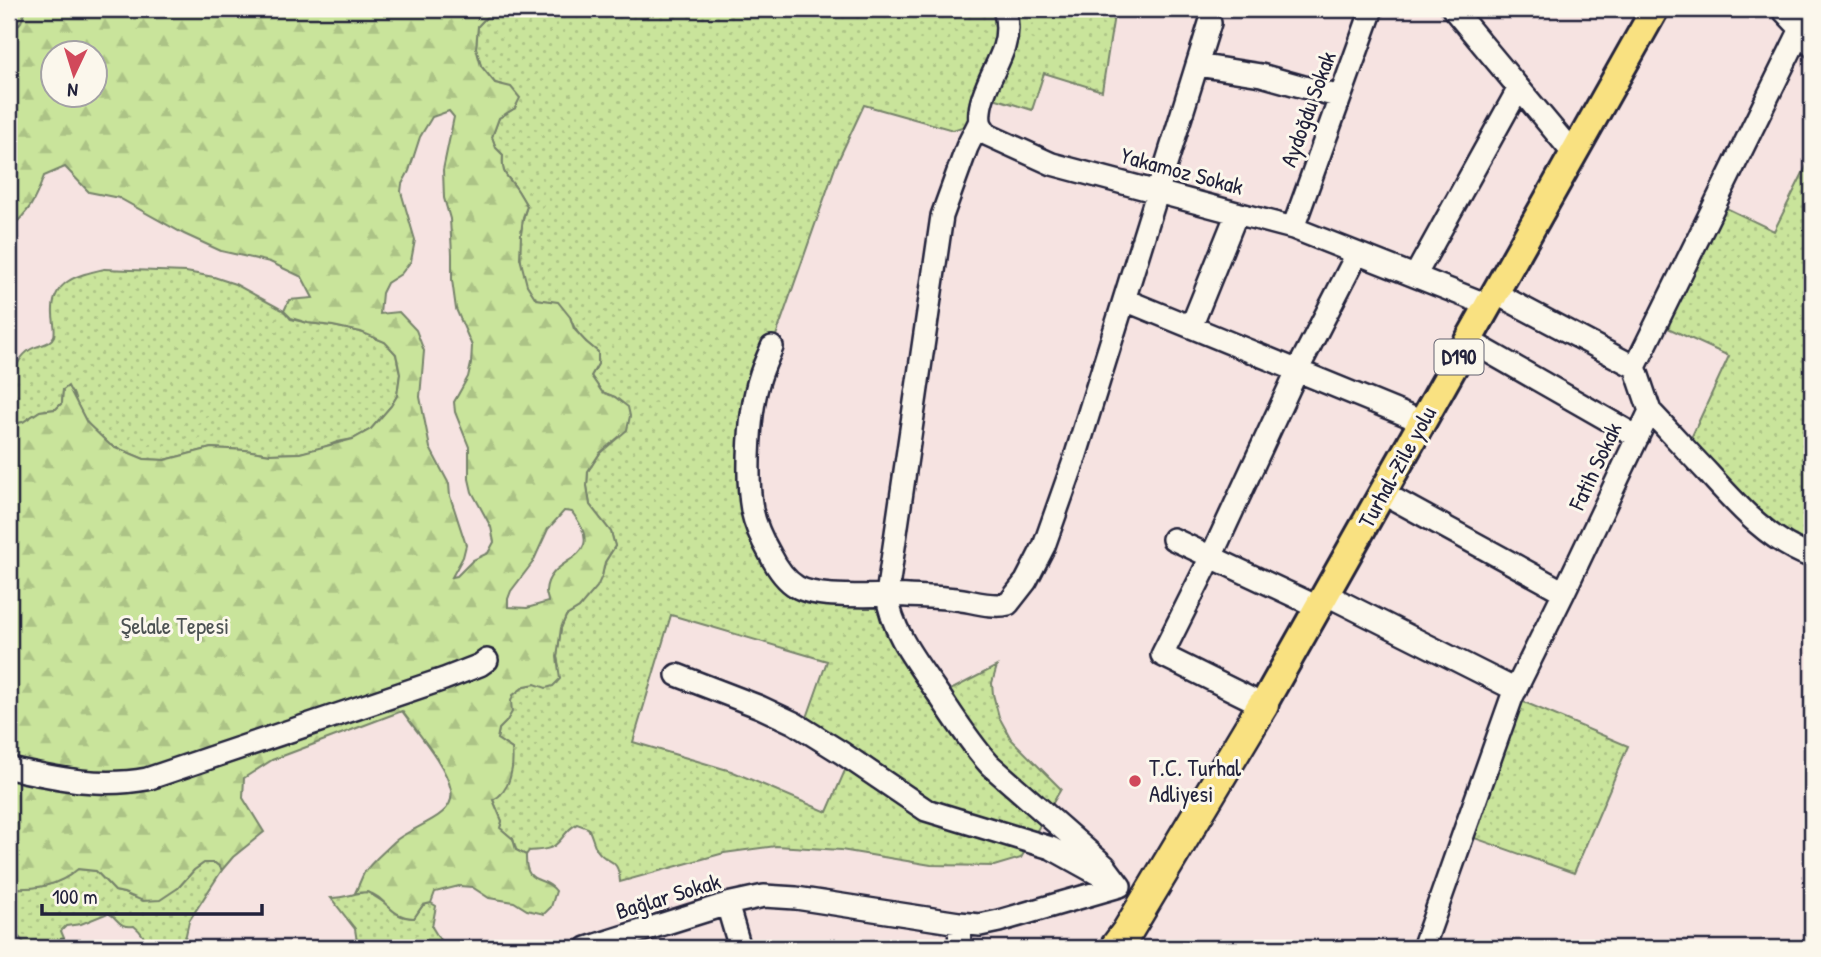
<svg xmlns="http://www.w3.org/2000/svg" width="1821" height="957" font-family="'Patrick Hand',sans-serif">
  <defs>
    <pattern id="grass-dots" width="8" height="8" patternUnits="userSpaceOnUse" patternTransform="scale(1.75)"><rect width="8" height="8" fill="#c9e49b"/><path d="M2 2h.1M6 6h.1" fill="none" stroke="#acc386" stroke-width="1.8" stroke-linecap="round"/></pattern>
    <pattern id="forest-firs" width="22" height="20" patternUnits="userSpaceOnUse" patternTransform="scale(1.75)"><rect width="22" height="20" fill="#c9e49b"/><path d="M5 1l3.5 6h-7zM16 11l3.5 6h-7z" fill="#acc386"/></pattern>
  </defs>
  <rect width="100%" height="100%" fill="#f6e3e1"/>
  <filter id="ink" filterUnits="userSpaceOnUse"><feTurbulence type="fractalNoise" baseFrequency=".0143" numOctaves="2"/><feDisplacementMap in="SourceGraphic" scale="14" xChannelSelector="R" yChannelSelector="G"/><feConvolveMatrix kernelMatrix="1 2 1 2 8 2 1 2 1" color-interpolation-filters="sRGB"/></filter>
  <g filter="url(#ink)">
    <path fill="url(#grass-dots)" stroke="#76836b" stroke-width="2" fill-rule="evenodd" d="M9 9H26L21 22 9 36Z
      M494 9H1115L1102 91 1044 73 1032 110 984 95 980 121 953 130 864 105 836 165 772 347 749 490 787 579 887 595 939 696 997 666 992 683 993 694 999 717 1011 739 1061 789 1021 858 994 866 931 865 841 850 776 846 724 853 620 882C618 855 608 866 597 850 593 843 592 835 588 828L577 824C565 830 564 839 554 846 547 851 537 850 529 851L526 855 516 850 513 839 500 828 502 821 493 800 512 749 497 739 499 729 506 722 511 712V701L513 695 525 686 535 684 559 666 557 657 561 628 566 616 579 608 602 576 605 562 615 546 611 532 590 505 587 486 588 471 600 453 615 397 602 392 591 376 598 364V352C585 342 575 333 570 317 560 311 544 306 535 298 516 279 518 230 527 206 524 201 521 196 518 191 508 175 501 177 503 155L496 148 492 137 499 118 515 108 511 88 495 83 481 66 476 48 478 26ZM671 615 827 661 803 729 850 759 827 812 731 771 633 742Z
      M1812 155V557L1686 449 1729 356 1657 323 1716 203 1774 231Z
      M104 269 186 272 214 277 235 284 277 307 284 311 291 319 308 323 333 326 361 332 385 342 396 354 400 374 397 396 391 406 371 429 353 439 337 442 319 449 300 453 270 454 245 450 211 448 165 460 144 459 110 445 87 423 77 404 73 393 63 390 62 403 56 409 40 411 23 422 9 425C9 401 8 363 31 349 38 345 50 345 54 336 56 329 53 321 53 314 51 281 78 275 104 269Z
      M1512 697 1628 746 1574 873 1463 834Z
      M204 863H215L220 867 222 870 189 921 186 935 180 948H147C146 938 142 932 134 926 117 928 119 918 108 913L81 924 66 926 61 931 64 938 53 941 42 948H32L25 944 17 935 14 927 9 920V888C35 889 57 887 77 869L96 871 115 891 124 893 132 897 178 888 194 870Z
      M367 892C372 895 378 898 383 902 396 911 396 918 414 918L423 905 431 903 436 906 432 927 445 948H358L355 929 331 898C346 898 353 893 367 892Z"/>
    <path fill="url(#forest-firs)" stroke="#76836b" stroke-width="2" fill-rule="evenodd" d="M26 9H494L478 26 476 48 481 66 495 83 511 87 520 98 515 108 499 118 492 137 496 148 503 155C501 177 508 175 518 191 521 196 524 201 527 206L523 217 521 234 520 258 527 285 536 299 558 302 570 317 574 329 586 342 598 352V364L591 376 602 392 615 397 628 407 630 416 627 430 600 453 588 471 587 486 590 505 611 532 615 546 605 562 602 576 597 587 579 608 566 616 561 628 557 657 560 679 553 686 546 688 535 684 525 686 513 695 511 701 512 712 506 722 499 729 497 739 512 749C514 766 511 791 493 800L502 821 500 828 513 839 516 850 526 855C525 888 544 874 556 891L551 907 544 914 527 910 514 902 489 898 472 887 459 886 435 892 431 903 423 905 414 918C388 917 387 897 367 892 366 892 356 893 355 893 358 887 361 879 364 873 371 862 385 851 394 842 410 826 457 818 451 790 446 765 417 732 402 711L272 760 244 778 243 798 264 832 233 857 222 870 220 867 215 863H204L194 870 178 888 160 900 143 901 124 893 115 891 96 871 78 869C57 887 35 889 9 888V425L23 422 40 411 56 409 62 403 63 390 68 386 87 423 110 445 144 459 165 460 211 448 245 450 270 454 300 453 353 439 371 429 391 406 397 396 400 374 396 354 385 342 361 332 333 326 308 323 291 318 284 311 289 300 313 298 302 277 270 262 221 251 184 234 119 198 89 192 65 167 44 176C34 203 30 210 9 230V36L21 22ZM52 52H94V94H52ZM449 111 454 117 443 170 444 198 450 219 452 254V280L456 309 472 346 471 364 468 377 454 402 455 412 469 447V479L472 492 491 527 494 542 488 553 473 560 457 576 452 577 463 557 466 545 450 496 449 484 430 448 420 397 424 351 416 330 399 312 380 314 382 293 387 283 401 274 411 261 415 240 401 192 402 184 409 171 420 137 432 117ZM564 511 572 512C611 564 548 553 546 591 546 595 548 598 548 602L527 608 508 607V599L511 591 533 562 548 529Z"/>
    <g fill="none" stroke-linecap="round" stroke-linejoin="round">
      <g stroke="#22223b" stroke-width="26">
        <path id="minor" d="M1004 9C1008 22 1008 34 1004 47 997 69 977 97 980 121 981 126 985 131 988 135L1052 164 1293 228 1488 305
          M1453 9 1573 153
          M1782 9 1801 29 1812 46
          M1197 65 1261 75 1340 97
          M1293 228 1372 9
          M1415 276 1519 88
          M1495 293 1635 367
          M1125 300 1423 422
          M1191 327 1237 213
          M1468 340 1638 437
          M772 347C768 357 763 367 760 377 749 410 746 475 752 510 755 525 762 540 770 554 776 566 785 580 797 587 820 600 879 594 908 596 924 597 940 597 956 599 972 601 992 608 1008 604L1026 581 1044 546 1074 461 1210 23
          M1650 411C1670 432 1689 453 1709 474 1739 507 1769 541 1812 557
          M1383 493 1564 592
          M1173 539 1318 607
          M1325 594 1516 690
          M677 675 760 707 794 723 842 753 926 810 1051 848 1107 879
          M1263 705 1162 655 1211 557 1297 371 1357 254
          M9 768C57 778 98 788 147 779L444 679 480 665 487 660
          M727 904 740 948
          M959 923 960 948
          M587 948 727 904 764 896 796 898 959 923 980 925 999 921 1120 886 1105 866 990 765C970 743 955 719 939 695 918 664 892 633 887 595L942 216 967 147 980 121
          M1423 948 1512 697 1564 592 1650 411 1635 367 1801 29 1812 18"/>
      </g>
      <g stroke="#22223b" stroke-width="32">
        <path id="major" d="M1263 705 1655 9"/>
      </g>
      <g stroke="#22223b" stroke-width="35">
        <path id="highway" d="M1115 948 1127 932 1263 705"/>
      </g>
      <use href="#minor" stroke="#fbf7ec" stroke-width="21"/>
      <use href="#major" stroke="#f9e181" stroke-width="26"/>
      <use href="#highway" stroke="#f9e181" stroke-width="30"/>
    </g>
  </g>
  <circle fill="#d1495b" stroke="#fbf7ec" stroke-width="2.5" cx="1135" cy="781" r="7"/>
  <g text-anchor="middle" stroke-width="6" stroke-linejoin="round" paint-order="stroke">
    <rect fill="#fbf7ec" stroke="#636270" stroke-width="2" x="1434.5" y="339.5" width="49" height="35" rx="5"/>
    <g font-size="21" font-weight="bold" fill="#22223b">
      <text x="1459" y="364">D190</text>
    </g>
    <g font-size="23" fill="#22223b" stroke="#fbf7ec">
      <text transform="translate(1308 109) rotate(-70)" y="8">Aydoğdu Sokak</text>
      <text transform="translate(1182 171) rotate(15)" y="8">Yakamoz Sokak</text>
      <text transform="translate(1595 466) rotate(-65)" y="8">Fatih Sokak</text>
      <text transform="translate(1397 467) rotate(-61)" y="8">Turhal-Zile yolu</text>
      <text transform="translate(668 896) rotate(-17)" y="8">Bağlar Sokak</text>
    </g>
    <g font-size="23" fill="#4c5253" stroke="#fbf7ec">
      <text x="175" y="634">Şelale Tepesi</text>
    </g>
    <g font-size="23" fill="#22223b" stroke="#fbf7ec" text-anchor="start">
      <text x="1149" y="776">T.C. Turhal<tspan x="1149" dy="26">Adliyesi</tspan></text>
    </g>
  </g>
  <rect width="1821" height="957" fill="none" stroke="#fbf7ec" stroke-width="35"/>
  <rect x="18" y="18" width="1786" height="922" fill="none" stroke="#22223b" stroke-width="2.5" filter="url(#ink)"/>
  <g transform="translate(74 74) rotate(184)"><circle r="33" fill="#fbf7ec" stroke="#a4a2a5" stroke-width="2"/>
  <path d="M0-5L12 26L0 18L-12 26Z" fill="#d1495b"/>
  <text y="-10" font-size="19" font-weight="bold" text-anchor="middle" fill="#22223b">N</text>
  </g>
  <path d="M42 904v10h220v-10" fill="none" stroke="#22223b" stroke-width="3.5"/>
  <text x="52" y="904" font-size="21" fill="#22223b" stroke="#fbf7ec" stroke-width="5" paint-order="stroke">100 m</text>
</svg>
